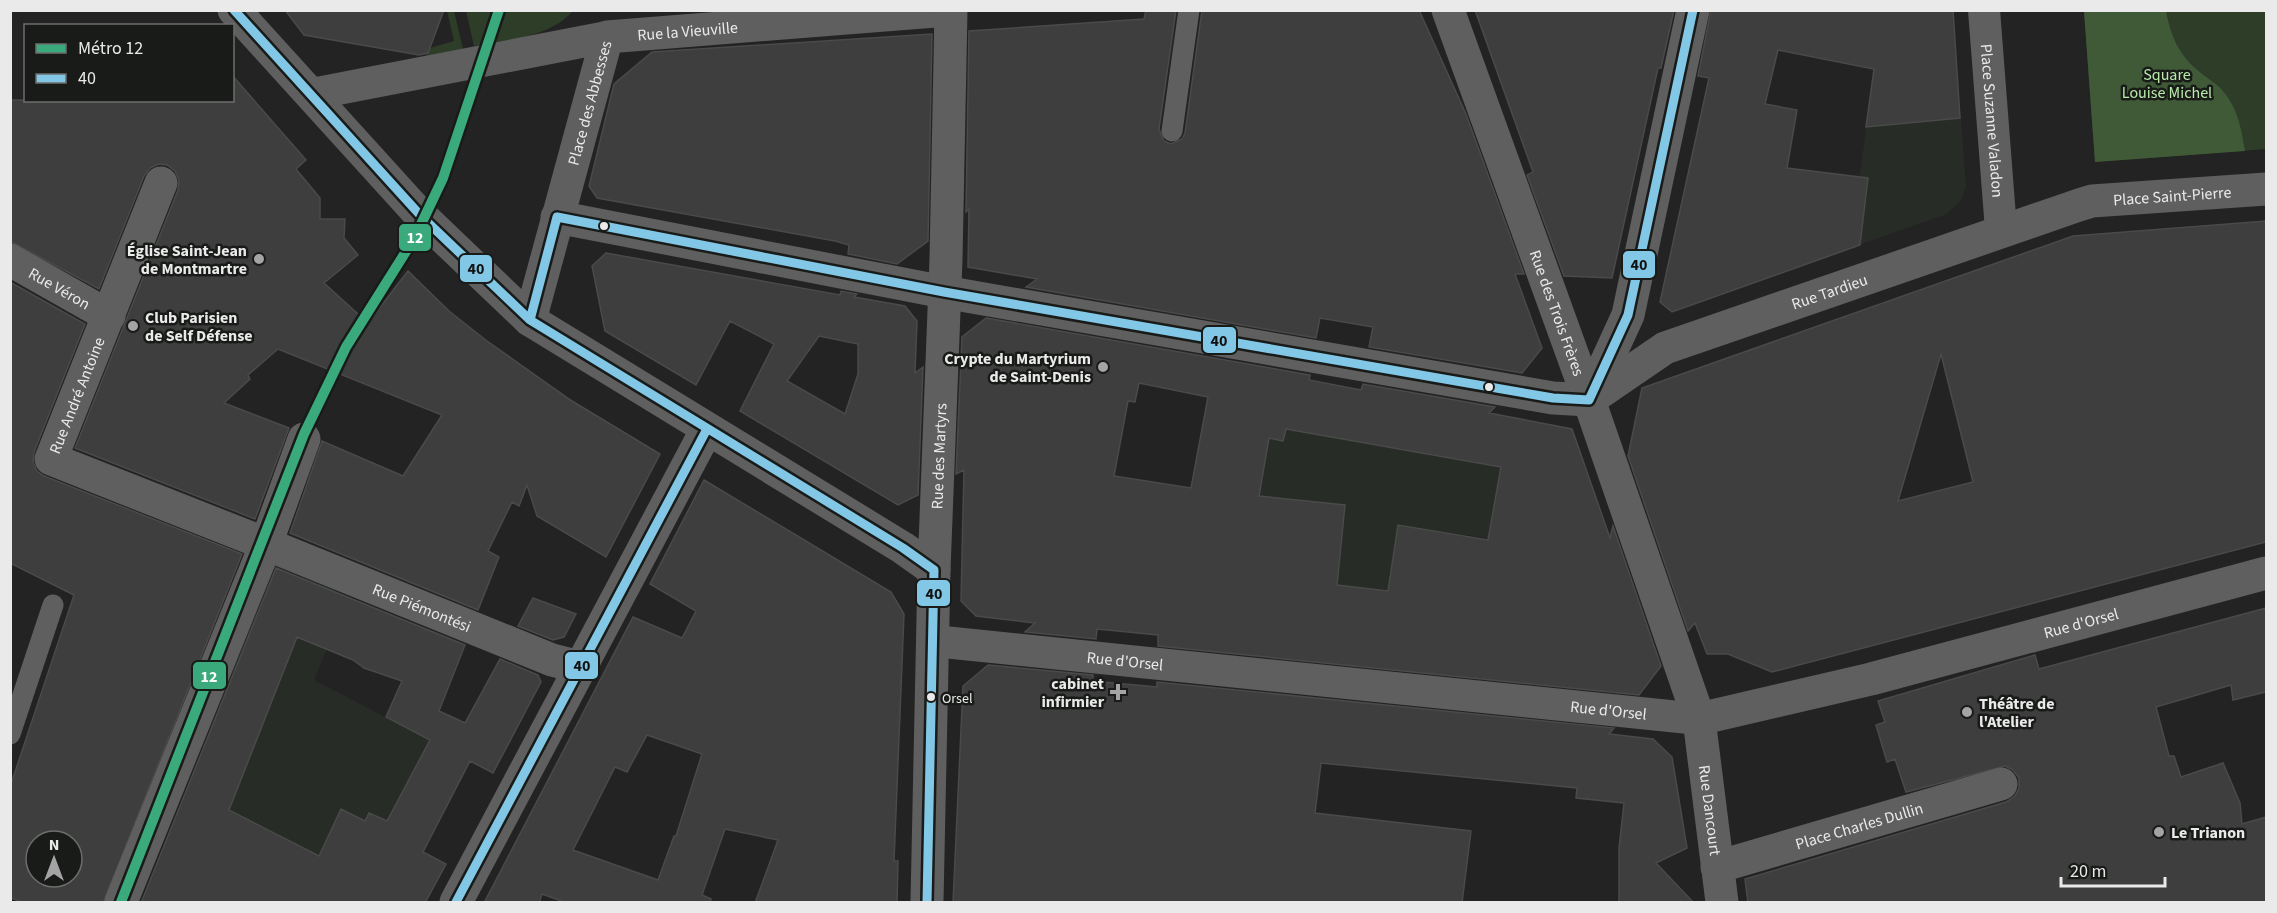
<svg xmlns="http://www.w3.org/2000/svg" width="2277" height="913" font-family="'Source Sans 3',sans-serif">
  <rect width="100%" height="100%" fill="#232323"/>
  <path fill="#272c26" d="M1882 11H1953L1966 187 1961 200 1947 214 1850 248Z
    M1237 367 1534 422 1514 542 1411 527 1391 660 1224 503Z
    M274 565 335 589 333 597 346 602 314 680 470 761 423 852 342 809 319 856 187 787Z"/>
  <path fill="#2d3d28" d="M447 11H454L463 49 426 56 430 48 454 41Z
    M466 11V10L573 11C549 38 508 39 474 46Z
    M2084 11H2266V149L2095 162Z"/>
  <path fill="#405a38" d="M2084 11H2166C2171 37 2179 56 2201 73 2208 79 2217 84 2223 91 2238 109 2241 128 2245 151L2095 162Z"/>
  <path fill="#3d3e3d" stroke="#494a49" stroke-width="1.5" fill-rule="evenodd" d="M285 10H444L428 53 419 55 304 35Z
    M1146 10H1176L1159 129 1164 141 1171 144 1182 139 1185 133 1202 10H1419L1466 114 1524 274H1515L1542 348 1522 373 1369 347 1373 327 1320 318 1316 338 1026 287 1037 279 968 267 969 209 966 212 969 31 1144 19Z
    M1475 10H1674L1661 68H1658L1612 278 1564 276 1527 175 1533 172Z
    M1711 10H1953L1960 118 1866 127 1874 69 1778 50 1765 104 1797 110 1787 168 1868 178 1860 245 1672 312 1660 302 1709 78 1698 76Z
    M932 34 928 241 897 264 848 254 849 245 835 241 597 198 589 186 614 84 652 52Z
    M232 75 306 160 296 169 320 198V219H345L344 238 358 255 324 283 368 323 408 271 449 311 487 341 572 401 660 454 606 557 537 516 527 485 519 506 512 502 488 551 499 557 478 610 290 533 322 441 403 476 442 415 278 349 248 375 250 379 224 403 289 428 255 519 75 448 178 190 179 180 175 171 167 165 159 164 150 168 144 176 99 289 10 241V100H232Z
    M2266 221V542L1772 672 1728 654H1707L1695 623 1688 631 1628 456 1642 388 2073 236ZM1941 354 1973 482 1898 501Z
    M606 253 840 295 841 291 857 294 854 297 905 306 917 321 915 373 923 367 918 495 898 505 740 411 774 344 730 321 696 385 605 331 592 266ZM819 336 858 344V374L845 414 787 381Z
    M10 282 85 324 34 452 33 462 37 471 44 476 242 554 103 903H27L10 898V787L74 595 10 563ZM36 841H72V877H36Z
    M986 318 1310 375 1309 380 1361 390 1363 384 1495 407 1489 413 1572 429 1610 538 1613 526 1661 666 1639 695 1158 646V635L1097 629 1096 639 1025 632 1035 623 976 616 961 601 964 470 956 474 962 337ZM1139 383 1208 397 1191 488 1114 476 1128 401 1135 402ZM1286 429 1501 467 1488 540 1398 525 1388 591 1337 585 1345 505 1259 496 1269 438 1283 441Z
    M704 480 891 592 904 614 894 861H898L897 903H755L778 840 725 829 702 895 711 899 710 903H567L542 894 539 903H484L633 617 682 638 696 611 650 584ZM647 735 702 754 676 836H674L658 880 573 850 615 767 627 772Z
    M276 568 465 645 439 711 465 723 500 659 538 675 541 682 493 773 470 761 423 852 446 864 425 903H141ZM297 637 353 660 364 668 402 681 386 717 430 740 387 821 369 813 365 821 341 809 319 856 229 810Z
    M533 598 576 614 564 637 553 640 518 626Z
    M2266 608V692L2233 700 2231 685 2156 707 2169 756H2174L2181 777 2223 763 2240 803 2242 824 2266 817V903H1748L1745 879 2006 802 2015 796 2019 788V778L2013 770 2005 766 1906 792 1895 759 1887 762 1876 725 1885 722 1878 701 2035 655 2039 669Z
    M988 665 1093 675V681L1157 687V682L1614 728 1609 734 1653 739 1672 757 1687 848 1656 863 1694 903H1619V848L1624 803 1576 798 1577 788 1321 763 1315 813 1471 831 1462 903H953L963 686Z"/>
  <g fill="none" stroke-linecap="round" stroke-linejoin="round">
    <path stroke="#5e5f5e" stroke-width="21" d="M1172 131 1189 10
      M10 734 53 605"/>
    <g stroke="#5e5f5e" stroke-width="32">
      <path id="s1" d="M1984 10 2001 230"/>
      <path d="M312 94 607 37"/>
      <path id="s2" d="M934 641 1699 719"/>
    </g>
    <g stroke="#5e5f5e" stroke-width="33">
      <path d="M234 10 421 216 530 320 903 548 934 570"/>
      <path id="s3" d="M1448 10 1589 400 1699 719 1722 902"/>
      <path d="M557 217 944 292 1553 398 1589 400"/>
      <path id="s4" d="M10 260 109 316"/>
      <path id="s5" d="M530 320 607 37 948 10"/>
      <path d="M1590 398 1628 315 1693 10"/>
      <path id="s6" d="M1589 400 1665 348 2079 205 2092 201 2266 189"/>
      <path id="s7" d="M304 439 266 544 552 660 580 667"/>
      <path id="s8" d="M1699 719 1871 679 2266 573"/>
      <path id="s9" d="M1717 867 2001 784"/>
      <path id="s10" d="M121 902 266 544 51 459 161 183"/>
      <path d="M456 902 707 429"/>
      <path id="s11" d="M927 902 934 570 946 259 951 10"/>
    </g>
    <g stroke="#191b19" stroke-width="14">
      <path id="bus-1" d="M234 10 421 216 530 320 903 548 934 570 927 902
        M530 320 557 217 944 292 1553 398 1589 400 1628 315 1693 10
        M456 902 707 429"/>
    </g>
    <use href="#bus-1" stroke="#82c8e6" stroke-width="9"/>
    <g stroke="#191b19" stroke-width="15">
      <path id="metro-1" d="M121 902 304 434 346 347 415 237 443 178 499 10"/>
    </g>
    <use href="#metro-1" stroke="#3aaa7d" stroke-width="10"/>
  </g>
  <g fill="#e9eae9" stroke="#191b19" stroke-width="2">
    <circle cx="604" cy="226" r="5"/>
    <circle cx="1489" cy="387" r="5"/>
    <circle cx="931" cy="697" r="5"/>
  </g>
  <g fill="#a4a4a4" stroke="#191b19" stroke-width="2">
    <circle cx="259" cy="259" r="6"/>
    <circle cx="133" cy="326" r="6"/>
    <circle cx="1103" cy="367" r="6"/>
    <path d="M1115 683h6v6h6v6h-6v6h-6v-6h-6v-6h6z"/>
    <circle cx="1967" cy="712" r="6"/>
    <circle cx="2159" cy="832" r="6"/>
  </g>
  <g text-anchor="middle" stroke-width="5" stroke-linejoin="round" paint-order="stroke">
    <g font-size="14" fill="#e9eae9" stroke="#191b19" text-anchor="start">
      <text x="942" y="703">Orsel</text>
    </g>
    <g font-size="16" fill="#e9eae9" stroke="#191b19">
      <text dy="6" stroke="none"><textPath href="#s5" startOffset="374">Rue la Vieuville</textPath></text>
      <text dy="6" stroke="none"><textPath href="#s5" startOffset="225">Place des Abbesses</textPath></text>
      <text dy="6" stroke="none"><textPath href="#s1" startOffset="111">Place Suzanne Valadon</textPath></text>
      <text dy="6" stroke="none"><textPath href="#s6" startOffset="624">Place Saint-Pierre</textPath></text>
      <text dy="6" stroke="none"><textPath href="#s4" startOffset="57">Rue Véron</textPath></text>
      <text dy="6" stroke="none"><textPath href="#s6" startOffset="266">Rue Tardieu</textPath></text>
      <text dy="6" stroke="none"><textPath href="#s3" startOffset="322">Rue des Trois Frères</textPath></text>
      <text dy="6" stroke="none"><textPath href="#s10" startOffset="686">Rue André Antoine</textPath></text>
      <text dy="6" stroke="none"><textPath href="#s11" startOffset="446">Rue des Martyrs</textPath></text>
      <text dy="6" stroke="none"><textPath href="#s7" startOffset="280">Rue Piémontési</textPath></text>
      <text dy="6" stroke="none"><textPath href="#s8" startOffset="394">Rue d'Orsel</textPath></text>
      <text dy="6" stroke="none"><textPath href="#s2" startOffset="192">Rue d'Orsel</textPath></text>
      <text dy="6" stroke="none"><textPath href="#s2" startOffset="678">Rue d'Orsel</textPath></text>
      <text dy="6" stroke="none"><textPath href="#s3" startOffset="844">Rue Dancourt</textPath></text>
      <text dy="6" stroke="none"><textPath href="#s9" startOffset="148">Place Charles Dullin</textPath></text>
    </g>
    <g font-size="16" fill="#b9eaa9" stroke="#191b19">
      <text x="2167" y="80">Square<tspan x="2167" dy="18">Louise Michel</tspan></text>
    </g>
    <g font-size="16" font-weight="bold" fill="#e9eae9" stroke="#191b19" text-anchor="end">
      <text x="247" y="256">Église Saint-Jean<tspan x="247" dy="18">de Montmartre</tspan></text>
      <text x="145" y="323" text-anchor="start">Club Parisien<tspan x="145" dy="18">de Self Défense</tspan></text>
      <text x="1091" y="364">Crypte du Martyrium<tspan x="1091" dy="18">de Saint-Denis</tspan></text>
      <text x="1104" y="689">cabinet<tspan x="1104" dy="18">infirmier</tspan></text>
      <text x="1979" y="709" text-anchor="start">Théâtre de<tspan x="1979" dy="18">l'Atelier</tspan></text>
      <text x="2171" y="838" text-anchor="start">Le Trianon</text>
    </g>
  </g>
  <g stroke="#191b19" stroke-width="2">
    <rect x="398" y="223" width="34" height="29" rx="6" fill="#3aaa7d"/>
    <rect x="1622" y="250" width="34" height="29" rx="6" fill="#82c8e6"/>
    <rect x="459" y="254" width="34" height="29" rx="6" fill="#82c8e6"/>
    <rect x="1202" y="326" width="35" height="28" rx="6" fill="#82c8e6"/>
    <rect x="916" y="579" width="35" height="28" rx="6" fill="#82c8e6"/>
    <rect x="564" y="651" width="35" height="29" rx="6" fill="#82c8e6"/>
    <rect x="192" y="661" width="35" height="29" rx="6" fill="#3aaa7d"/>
  </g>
  <g font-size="16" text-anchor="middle" font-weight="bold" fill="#fff">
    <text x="415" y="243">12</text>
    <text x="209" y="682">12</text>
  </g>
  <g font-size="16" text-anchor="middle" font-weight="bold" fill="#111">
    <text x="1639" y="270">40</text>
    <text x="476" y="274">40</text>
    <text x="1219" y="346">40</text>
    <text x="934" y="599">40</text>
    <text x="582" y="671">40</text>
  </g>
  <rect width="2277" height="913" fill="none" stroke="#e9eae9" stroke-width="24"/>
  <rect x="24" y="24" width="210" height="78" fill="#191b19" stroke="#6c6e6c" stroke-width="1.5"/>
  <rect x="36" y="44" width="30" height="9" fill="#3aaa7d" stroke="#6c6e6c" stroke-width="1.5"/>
  <text x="78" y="54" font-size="18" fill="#e9eae9">Métro 12</text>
  <rect x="36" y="74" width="30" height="9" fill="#82c8e6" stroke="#6c6e6c" stroke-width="1.5"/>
  <text x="78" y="84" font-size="18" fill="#e9eae9">40</text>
  <g transform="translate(54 859)"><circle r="28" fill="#191b19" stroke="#6c6e6c" stroke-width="1.5"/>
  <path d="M0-4.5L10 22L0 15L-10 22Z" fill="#a4a4a4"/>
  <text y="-9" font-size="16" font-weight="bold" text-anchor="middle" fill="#e9eae9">N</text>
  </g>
  <path d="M2061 877v9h104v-9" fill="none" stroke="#e9eae9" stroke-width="3"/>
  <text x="2070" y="877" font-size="18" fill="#e9eae9" stroke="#191b19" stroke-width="4.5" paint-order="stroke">20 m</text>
</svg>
